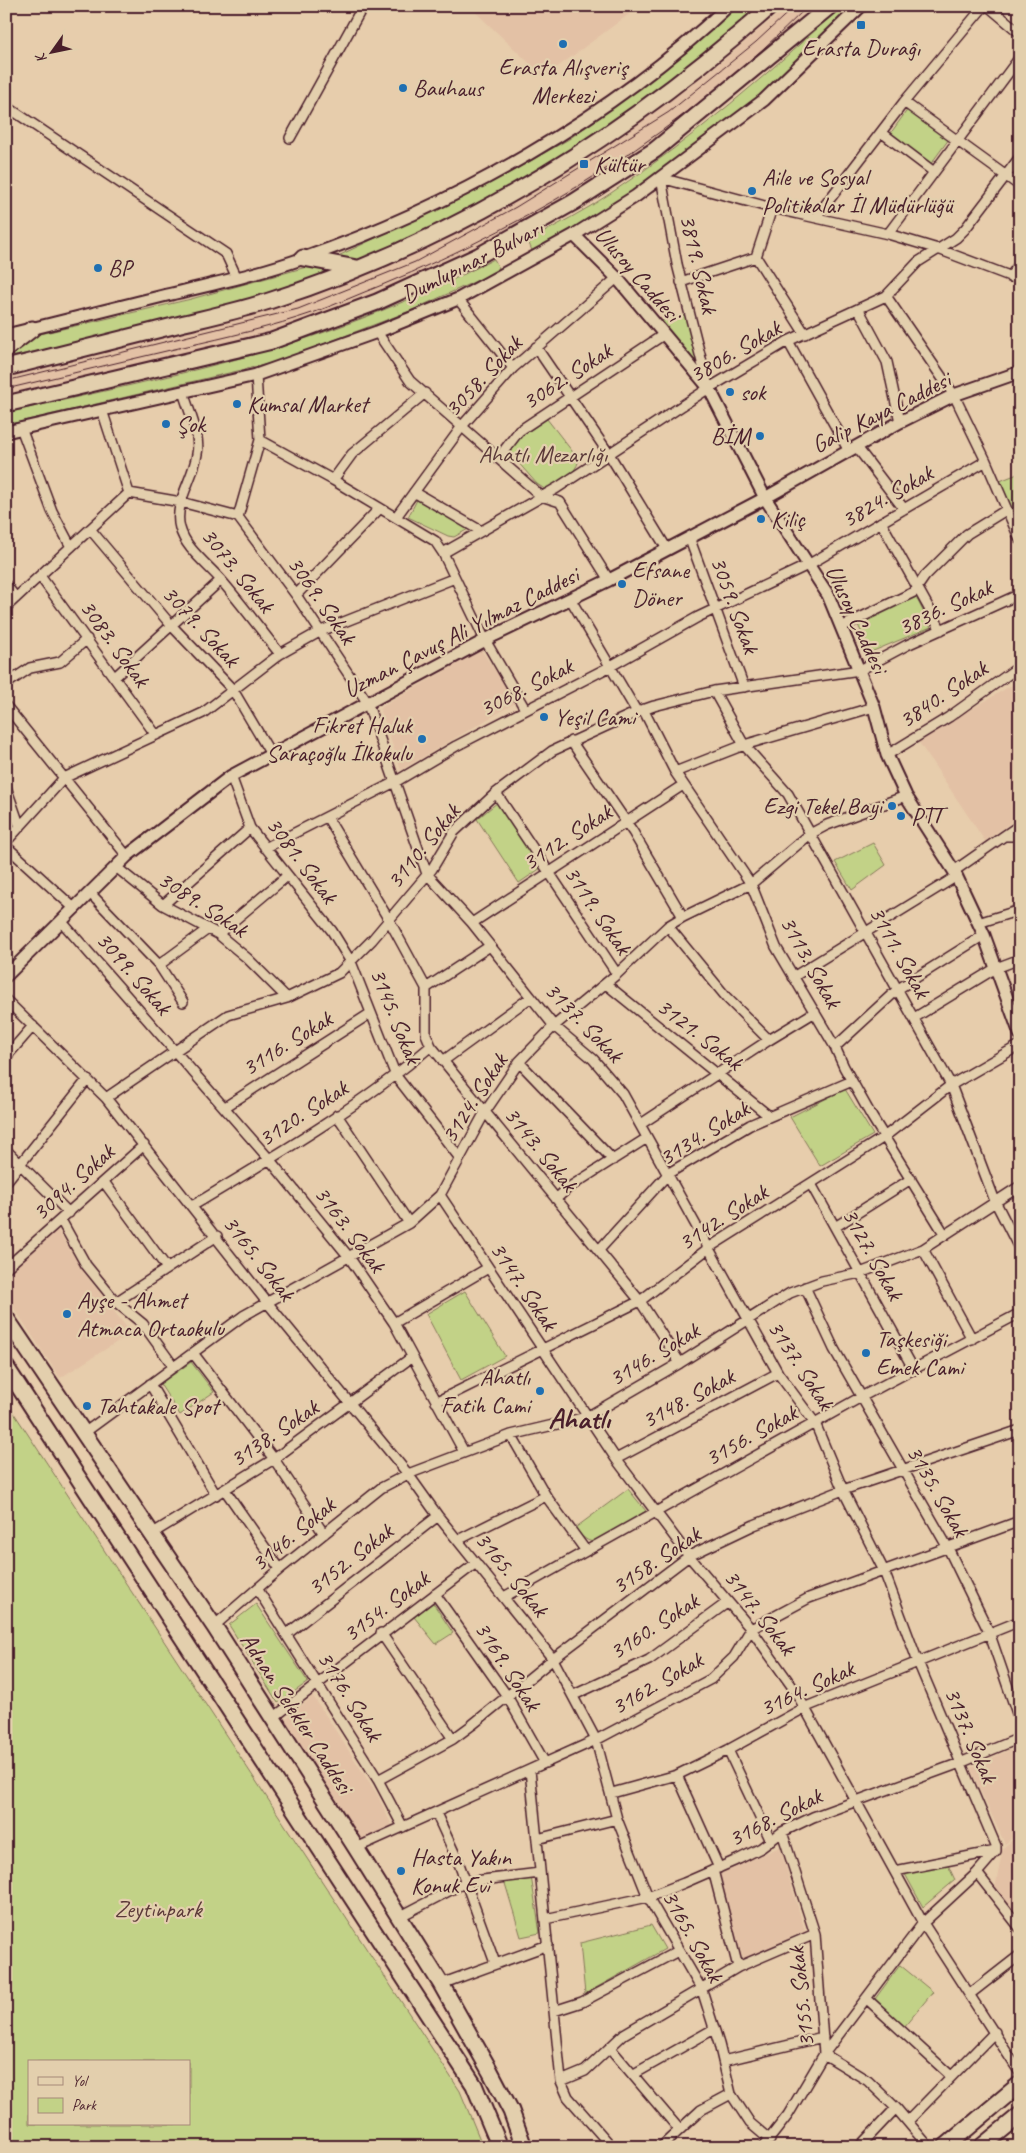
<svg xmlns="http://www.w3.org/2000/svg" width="1026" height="2153" font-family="Caveat,sans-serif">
  <rect width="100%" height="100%" fill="#e7cdac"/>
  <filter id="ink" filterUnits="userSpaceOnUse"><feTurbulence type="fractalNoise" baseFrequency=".02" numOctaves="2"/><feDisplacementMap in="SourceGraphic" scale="10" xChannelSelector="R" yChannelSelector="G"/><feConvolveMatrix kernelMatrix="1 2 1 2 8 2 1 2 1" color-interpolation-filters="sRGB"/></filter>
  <g filter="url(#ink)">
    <path fill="#e3c1a5" d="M469 6H640L544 77Z
      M788 6H816L789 31 701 104 652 141 601 176 536 216 477 249 372 298 257 338 6 396V376L254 315 370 273 454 235 596 154 713 69Z
      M481 650 517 702 401 770 380 708Z
      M1017 682 1020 686V816L985 841 918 741Z
      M56 1227 84 1273 131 1333 60 1378 6 1296V1270Z
      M313 1696 377 1794 392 1826 361 1840 282 1722Z
      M1020 1745V1832L1005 1844 970 1768Z
      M1020 1834V1923L994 1893 1003 1848Z
      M780 1847 805 1931 743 1959 718 1874Z"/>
    <path fill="#c2d287" stroke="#867859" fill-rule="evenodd" d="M737 6H761L738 28 669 81 548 166 450 221 359 261 334 258 502 177 569 139 674 62Z
      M842 6H854C797 64 734 120 668 168 625 199 579 226 533 253L528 241C556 225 585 211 611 193 694 138 769 73 842 6Z
      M908 109 949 139 930 165 890 134Z
      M494 259 500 270 410 311 276 362 6 425V413C93 393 180 376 265 351 339 330 426 295 494 259Z
      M310 266 344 269 251 300 159 324 6 358V342L191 299Z
      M685 315 701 369 698 370 660 321Z
      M547 419 579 460C575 475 560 484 546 490L537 484 509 452 519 438Z
      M1020 473V528L1000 481Z
      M417 500 470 528 454 537 448 536 408 517Z
      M916 597 931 627 871 652 857 623Z
      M498 802 541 868 519 883 477 819Z
      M873 843 886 865 852 890 835 862Z
      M845 1089 873 1135 820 1166 790 1117Z
      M465 1291 505 1356 461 1380 426 1314Z
      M191 1362 214 1392 180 1415 160 1384Z
      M6 1401 460 2091 483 2147H6ZM29 2062H189V2124H29Z
      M628 1489 646 1511 598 1541C587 1544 582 1536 575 1528Z
      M433 1603 453 1633 436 1644 414 1617Z
      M256 1604 308 1682 278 1703 229 1625Z
      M948 1865 955 1880 923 1907 905 1874Z
      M531 1876 540 1933 521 1937 504 1880Z
      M651 1925 665 1949 585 1994 580 1943Z
      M900 1965 933 1992 904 2027 875 1999Z"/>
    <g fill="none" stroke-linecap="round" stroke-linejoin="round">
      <g stroke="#4a1f2b" stroke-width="12">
        <path id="minor" d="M988 6 1020 33
          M904 102 1020 186
          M6 106 226 254 237 278
          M881 132 934 172
          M290 138 363 6
          M772 208 756 257 805 334
          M816 217 904 102 984 6
          M888 234 1020 57
          M1010 277 1020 263
          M681 282 756 257
          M886 296 954 395 986 461 1020 540
          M458 299 513 368
          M859 310 887 362 900 422
          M377 332 410 381 541 496 560 502 609 580
          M788 341 849 451
          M536 347 609 454 667 549
          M256 375 260 440 238 517 296 595 367 702 427 874 472 923 554 1026 593 1059 623 1094 778 1373 815 1423 843 1490 884 1571 918 1662 996 1846V1851L977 1873 1020 1928
          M708 386 677 264 661 178 772 208 888 234 938 249 1020 280
          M183 391C188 410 201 435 197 454 194 478 173 504 180 528 185 548 207 564 220 579 241 603 260 629 280 654
          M102 410 129 493
          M21 428 52 511 71 547
          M260 440 333 480 435 541 443 553 485 640 525 709
          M856 446 904 509
          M499 457 519 431 663 335
          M333 480 352 454 425 393
          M414 492 481 531
          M396 517 463 425 513 368 617 278
          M881 522 941 630
          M90 529 171 625 233 690 272 756
          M689 537 744 687
          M443 553 557 488 709 388 788 341 886 296 918 262 956 238 965 229 1020 157
          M40 576 156 735
          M6 585 16 598
          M296 595 380 508
          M571 600 637 712
          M6 607 129 493 181 502 238 517
          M841 627 914 592 925 576 967 534 1006 510
          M116 676 221 580
          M6 684 30 668 60 662 87 639
          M714 691 744 745 788 794 951 1085 995 1201 1020 1250
          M6 706 127 856
          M643 709 675 772 751 884 776 947 835 1047 844 1067 872 1117 945 1235
          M571 741 633 832 683 917
          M887 755 949 717 1020 666
          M675 772 744 745 874 707
          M231 776 250 828 332 931 351 962 396 1076 459 1157
          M6 787 20 827
          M496 793 617 974
          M327 817 389 920 426 988V1034L431 1046 640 1301 680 1363
          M1004 836 1020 825
          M6 842 64 778 203 713 280 654 321 631 455 578
          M6 846 75 909
          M265 848 395 782 456 746 609 667 698 617 808 565 986 461
          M116 867 163 905 218 934 247 958 287 998
          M954 871 1004 836H1020
          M90 893 159 965 183 1002
          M163 905 250 828
          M62 922 270 1160 349 1257 394 1323 464 1452
          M472 923 683 785
          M978 923 1020 910
          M668 926 727 998 769 1040
          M218 934 287 876
          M159 965 208 929
          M793 977 957 876
          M606 984 769 1116
          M426 988 490 946
          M6 1000 106 1098 266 1301 408 1474 438 1516 553 1659 596 1740 617 1819 648 1897 702 1990 719 2044 731 2094 750 2123 770 2140
          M914 1018 996 968 1020 959
          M835 1047 898 989 984 935
          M6 1057 33 1026
          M443 1061 531 997
          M519 1062 613 1160
          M106 1098 228 1015 287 998 339 973 372 940 432 869 454 832 496 793 552 751 637 712 654 706 714 691 860 670 907 645 1020 594
          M225 1107 371 1013
          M337 1115 409 1223
          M641 1124 769 1040 815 1012
          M6 1150 69 1213
          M6 1182 87 1080
          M104 1182 167 1268
          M811 1184 914 1370
          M440 1195 616 1459 689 1556 751 1629 796 1692 923 1923 1020 2073
          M556 1199 568 1188 647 1138
          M192 1206C274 1157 358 1108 431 1046
          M61 1220 86 1265 116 1302 143 1324 174 1367
          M835 1227 911 1179
          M923 1249 972 1339
          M599 1250 669 1173 750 1125 852 1081
          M6 1268 144 1145
          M805 1287 834 1349 948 1548 989 1632 1020 1722
          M116 1302 217 1236
          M394 1323 488 1268
          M193 1353 274 1459 324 1534
          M150 1384 216 1495
          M436 1402 640 1301 710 1247 884 1137 951 1085 1020 1045
          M84 1433 243 1316 409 1223 440 1195 485 1112 519 1062 554 1026 617 974 668 926 683 917 751 884 810 834 827 825 906 796
          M511 1435 546 1496 586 1551
          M616 1459 778 1373
          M225 1490 280 1569
          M153 1533 274 1459 412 1357
          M458 1540 546 1496
          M258 1590 378 1780 403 1827
          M435 1594 507 1696 545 1763
          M504 1597 861 1397 1020 1313
          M214 1626 280 1569 381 1488 408 1474 511 1435 587 1417 680 1363 790 1293 822 1281 860 1273 923 1249 1020 1186
          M381 1633 453 1739
          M287 1634 438 1516
          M574 1695 649 1660 728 1602
          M273 1718 476 1563
          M728 1750 771 1841
          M530 1770 561 2081 568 2097 612 2147
          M677 1775 719 1868
          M378 1780 453 1739 472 1725 553 1659 689 1556 754 1525 843 1490 1020 1430
          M612 1793 677 1775 728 1750 806 1707 1020 1621
          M436 1813 458 1861 495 1963
          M782 1832 815 1934 824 2054 868 2081 896 2108 929 2147
          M537 1839 617 1819
          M356 1848 596 1740 711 1679 734 1657 751 1629 809 1598 1020 1521
          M713 1870 738 1967
          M895 1871 996 1851
          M399 1917 466 1882 540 1873
          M545 1919 648 1897 684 1883 739 1859 761 1848 782 1832 813 1817 960 1763 1020 1738
          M441 1984 548 1945
          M970 1994 1020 1955
          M867 1999 951 2076
          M554 2011 582 2002 678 1951
          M610 2048 678 2128
          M723 2061 823 2037
          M634 2074 714 2029
          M561 2081 585 2071 624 2034 738 1967 815 1934
          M908 2121 995 2032
          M661 2147 701 2110 731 2094
          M763 2147 788 2115 824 2054 923 1923 977 1873
          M859 2147 896 2108"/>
      </g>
      <g stroke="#4a1f2b" stroke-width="15">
        <path id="tertiary" d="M574 235 617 278 709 388 765 498 828 595 874 707 887 755 906 796 954 871 984 935 1020 1034
          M6 335C60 322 114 308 167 295 213 284 259 274 304 258 455 205 612 117 728 6
          M6 432 256 375 377 332 458 299 574 235 636 196 764 100 861 6
          M6 976 127 856 231 776 495 635 609 580 765 498 900 422 954 395 1020 372"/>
      </g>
      <g stroke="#4a1f2b" stroke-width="19">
        <path id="primary" d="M6 1318 214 1626 356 1848 441 1984 490 2071 511 2111 524 2147
          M6 1367 474 2085 500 2147
          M945 2147 1020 2084
          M981 2147 1020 2115"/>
      </g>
      <g stroke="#4a1f2b" stroke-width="19">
        <path id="trunk" d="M303 258 357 268
          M6 349 32 329
          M6 368C62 354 118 340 173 326 205 318 238 311 269 301 457 241 625 136 771 6
          M6 404 272 341 377 302 478 256 574 202 655 150 830 6"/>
      </g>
      <use href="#minor" stroke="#e3cfad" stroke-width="9"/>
      <use href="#tertiary" stroke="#e3cfad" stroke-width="11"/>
      <use href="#primary" stroke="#e3cfad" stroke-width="15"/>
      <use href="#trunk" stroke="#e3cfad" stroke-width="15"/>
      <path stroke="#4a1f2b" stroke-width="1" d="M6 381 298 309 415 262 516 207 669 112 756 42 795 6
        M6 389C65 375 124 361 183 347 227 337 272 327 315 312 337 304 359 294 382 285 540 220 687 128 808 6"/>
    </g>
  </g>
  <g fill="#1f6fb2" stroke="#e3cfad" stroke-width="2">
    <rect x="856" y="20" width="10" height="10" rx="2.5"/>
    <circle cx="563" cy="44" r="5"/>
    <circle cx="403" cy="88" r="5"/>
    <rect x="579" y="159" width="10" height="10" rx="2.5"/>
    <circle cx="752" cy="191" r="5"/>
    <circle cx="98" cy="268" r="5"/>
    <circle cx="730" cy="392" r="5"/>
    <circle cx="237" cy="404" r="5"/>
    <circle cx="166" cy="424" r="5"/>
    <circle cx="760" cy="436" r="5"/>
    <circle cx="761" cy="519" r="5"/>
    <circle cx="622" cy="584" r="5"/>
    <circle cx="544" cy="717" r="5"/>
    <circle cx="422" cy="739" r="5"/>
    <circle cx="892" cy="806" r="5"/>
    <circle cx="901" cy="816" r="5"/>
    <circle cx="67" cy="1314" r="5"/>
    <circle cx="866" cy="1353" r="5"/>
    <circle cx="540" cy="1391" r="5"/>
    <circle cx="87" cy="1406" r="5"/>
    <circle cx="401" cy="1871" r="5"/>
  </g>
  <g text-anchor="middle" stroke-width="4.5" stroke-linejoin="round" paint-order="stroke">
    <g font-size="24" fill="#4a1f2b" stroke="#e3cfad" text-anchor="start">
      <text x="861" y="56" text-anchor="middle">Erasta Duraĝı</text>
      <text x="563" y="75" text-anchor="middle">Erasta Alışveriş<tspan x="563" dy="28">Merkezi</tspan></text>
      <text x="413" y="96">Bauhaus</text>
      <text x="594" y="172">Kültür</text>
      <text x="762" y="185">Aile ve Sosyal<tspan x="762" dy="28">Politikalar İl Müdürlüğü</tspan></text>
      <text x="108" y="276">BP</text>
      <text x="740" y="400">sok</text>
      <text x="247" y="412">Kumsal Market</text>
      <text x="176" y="432">Şok</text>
      <text x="750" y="444" text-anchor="end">BİM</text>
      <text x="771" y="527">Kiliç</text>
      <text x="632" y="578">Efsane<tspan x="632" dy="28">Döner</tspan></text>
      <text x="554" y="725">Yeşil Cami</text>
      <text x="412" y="733" text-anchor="end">Fikret Haluk<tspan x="412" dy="28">Saraçoğlu İlkokulu</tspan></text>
      <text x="882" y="814" text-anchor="end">Ezgi Tekel Bayi</text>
      <text x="911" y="824">PTT</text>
      <text x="77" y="1308">Ayşe - Ahmet<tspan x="77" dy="28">Atmaca Ortaokulu</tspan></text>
      <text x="876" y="1347">Taşkesiği<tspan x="876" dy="28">Emek Cami</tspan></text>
      <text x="530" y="1385" text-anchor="end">Ahatlı<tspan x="530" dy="28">Fatih Cami</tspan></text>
      <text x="97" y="1414">Tahtakale Spot</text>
      <text x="411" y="1865">Hasta Yakın<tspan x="411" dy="28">Konuk Evi</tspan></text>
    </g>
    <g font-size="24" fill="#4a1f2b" stroke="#e3cfad">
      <text transform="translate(472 261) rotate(-27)" y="8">Dumlupınar Bulvarı</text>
      <text transform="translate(699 264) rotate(77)" y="8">3819. Sokak</text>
      <text transform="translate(638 274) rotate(49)" y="8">Ulusoy Caddesi</text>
      <text transform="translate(735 351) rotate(-30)" y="8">3806. Sokak</text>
      <text transform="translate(483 376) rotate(-47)" y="8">3058. Sokak</text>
      <text transform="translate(567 376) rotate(-33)" y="8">3062. Sokak</text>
      <text transform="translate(881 412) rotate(-27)" y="8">Galip Kaya Caddesi</text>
      <text transform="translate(887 496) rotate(-30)" y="8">3824. Sokak</text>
      <text transform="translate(238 570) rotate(51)" y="8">3073. Sokak</text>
      <text transform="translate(322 600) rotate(55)" y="8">3069. Sokak</text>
      <text transform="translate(735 605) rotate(70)" y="8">3059. Sokak</text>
      <text transform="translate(945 607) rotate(-25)" y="8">3836. Sokak</text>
      <text transform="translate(857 619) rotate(65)" y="8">Ulusoy Caddesi</text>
      <text transform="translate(201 626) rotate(47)" y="8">3079. Sokak</text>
      <text transform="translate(461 632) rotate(-27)" y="8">Uzman Çavuş Ali Yılmaz Caddesi</text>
      <text transform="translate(115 643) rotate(54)" y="8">3083. Sokak</text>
      <text transform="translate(526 687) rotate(-27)" y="8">3068. Sokak</text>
      <text transform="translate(943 694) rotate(-34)" y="8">3840. Sokak</text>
      <text transform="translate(567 837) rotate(-33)" y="8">3112. Sokak</text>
      <text transform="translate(423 846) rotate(-51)" y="8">3110. Sokak</text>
      <text transform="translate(302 860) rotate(53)" y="8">3081. Sokak</text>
      <text transform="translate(203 904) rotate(33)" y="8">3089. Sokak</text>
      <text transform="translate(598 910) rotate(56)" y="8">3119. Sokak</text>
      <text transform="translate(900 952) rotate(61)" y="8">3111. Sokak</text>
      <text transform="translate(811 962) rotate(61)" y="8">3113. Sokak</text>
      <text transform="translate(134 973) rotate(49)" y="8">3099. Sokak</text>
      <text transform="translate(396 1016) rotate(68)" y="8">3145. Sokak</text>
      <text transform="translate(584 1022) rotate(46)" y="8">3137. Sokak</text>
      <text transform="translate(700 1034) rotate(38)" y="8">3121. Sokak</text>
      <text transform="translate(287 1043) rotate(-32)" y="8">3116. Sokak</text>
      <text transform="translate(474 1098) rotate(-57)" y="8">3124. Sokak</text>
      <text transform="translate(303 1113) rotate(-33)" y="8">3120. Sokak</text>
      <text transform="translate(704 1133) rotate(-32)" y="8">3134. Sokak</text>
      <text transform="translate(541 1149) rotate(51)" y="8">3143. Sokak</text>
      <text transform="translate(73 1182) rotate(-42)" y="8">3094. Sokak</text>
      <text transform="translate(723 1217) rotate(-33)" y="8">3142. Sokak</text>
      <text transform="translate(350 1229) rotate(53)" y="8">3163. Sokak</text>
      <text transform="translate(873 1254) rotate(61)" y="8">3127. Sokak</text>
      <text transform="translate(259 1258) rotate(52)" y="8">3165. Sokak</text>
      <text transform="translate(524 1286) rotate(56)" y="8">3147. Sokak</text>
      <text transform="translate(654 1354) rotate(-31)" y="8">3146. Sokak</text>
      <text transform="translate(801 1365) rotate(57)" y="8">3137. Sokak</text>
      <text transform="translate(688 1398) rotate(-28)" y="8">3148. Sokak</text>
      <text transform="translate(274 1433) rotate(-34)" y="8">3138. Sokak</text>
      <text transform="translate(751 1435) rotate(-29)" y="8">3156. Sokak</text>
      <text transform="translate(938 1491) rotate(60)" y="8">3135. Sokak</text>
      <text transform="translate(293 1534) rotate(-40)" y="8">3146. Sokak</text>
      <text transform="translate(350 1559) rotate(-38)" y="8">3152. Sokak</text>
      <text transform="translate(656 1560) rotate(-34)" y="8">3158. Sokak</text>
      <text transform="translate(512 1574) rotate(51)" y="8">3165. Sokak</text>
      <text transform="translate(386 1606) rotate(-37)" y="8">3154. Sokak</text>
      <text transform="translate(760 1612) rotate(52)" y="8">3147. Sokak</text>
      <text transform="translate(654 1626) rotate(-33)" y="8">3160. Sokak</text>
      <text transform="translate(508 1666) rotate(57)" y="8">3169. Sokak</text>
      <text transform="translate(657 1683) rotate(-30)" y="8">3162. Sokak</text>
      <text transform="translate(807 1688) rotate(-25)" y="8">3164. Sokak</text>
      <text transform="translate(350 1696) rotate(58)" y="8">3176. Sokak</text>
      <text transform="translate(297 1713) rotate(57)" y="8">Adnan Selekler Caddesi</text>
      <text transform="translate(971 1735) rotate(67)" y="8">3137. Sokak</text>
      <text transform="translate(775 1817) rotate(-27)" y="8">3168. Sokak</text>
      <text transform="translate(693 1936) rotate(61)" y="8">3165. Sokak</text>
      <text transform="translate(801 1997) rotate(-96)" y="8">3155. Sokak</text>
    </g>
    <g font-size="24" fill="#5c3a39" stroke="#e3cfad">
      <text x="543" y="462">Ahatlı Mezarlığı</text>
      <text x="158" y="1917">Zeytinpark</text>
    </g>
    <g font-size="29" font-weight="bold" fill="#4a1f2b" stroke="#e3cfad">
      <text x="579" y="1428">Ahatlı</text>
    </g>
  </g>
  <rect width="1026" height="2153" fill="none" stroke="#e3cfad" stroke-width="25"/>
  <rect x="12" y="12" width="1001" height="2128" fill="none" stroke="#4a1f2b" stroke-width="2" filter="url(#ink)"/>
  <rect x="28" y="2060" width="162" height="65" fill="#e3cfad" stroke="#a68979"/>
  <rect x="38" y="2077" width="25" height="8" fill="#e3cfad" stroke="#a68979"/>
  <text x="72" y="2086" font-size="15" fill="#4a1f2b">Yol</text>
  <rect x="38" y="2098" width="25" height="15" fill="#c2d287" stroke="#a68979"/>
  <text x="72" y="2110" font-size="15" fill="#4a1f2b">Park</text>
  <g transform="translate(52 52) rotate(237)" stroke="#e3cfad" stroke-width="4" paint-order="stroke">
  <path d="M0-4L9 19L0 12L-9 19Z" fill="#4a1f2b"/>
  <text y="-8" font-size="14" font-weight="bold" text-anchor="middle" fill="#4a1f2b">K</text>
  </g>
</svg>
